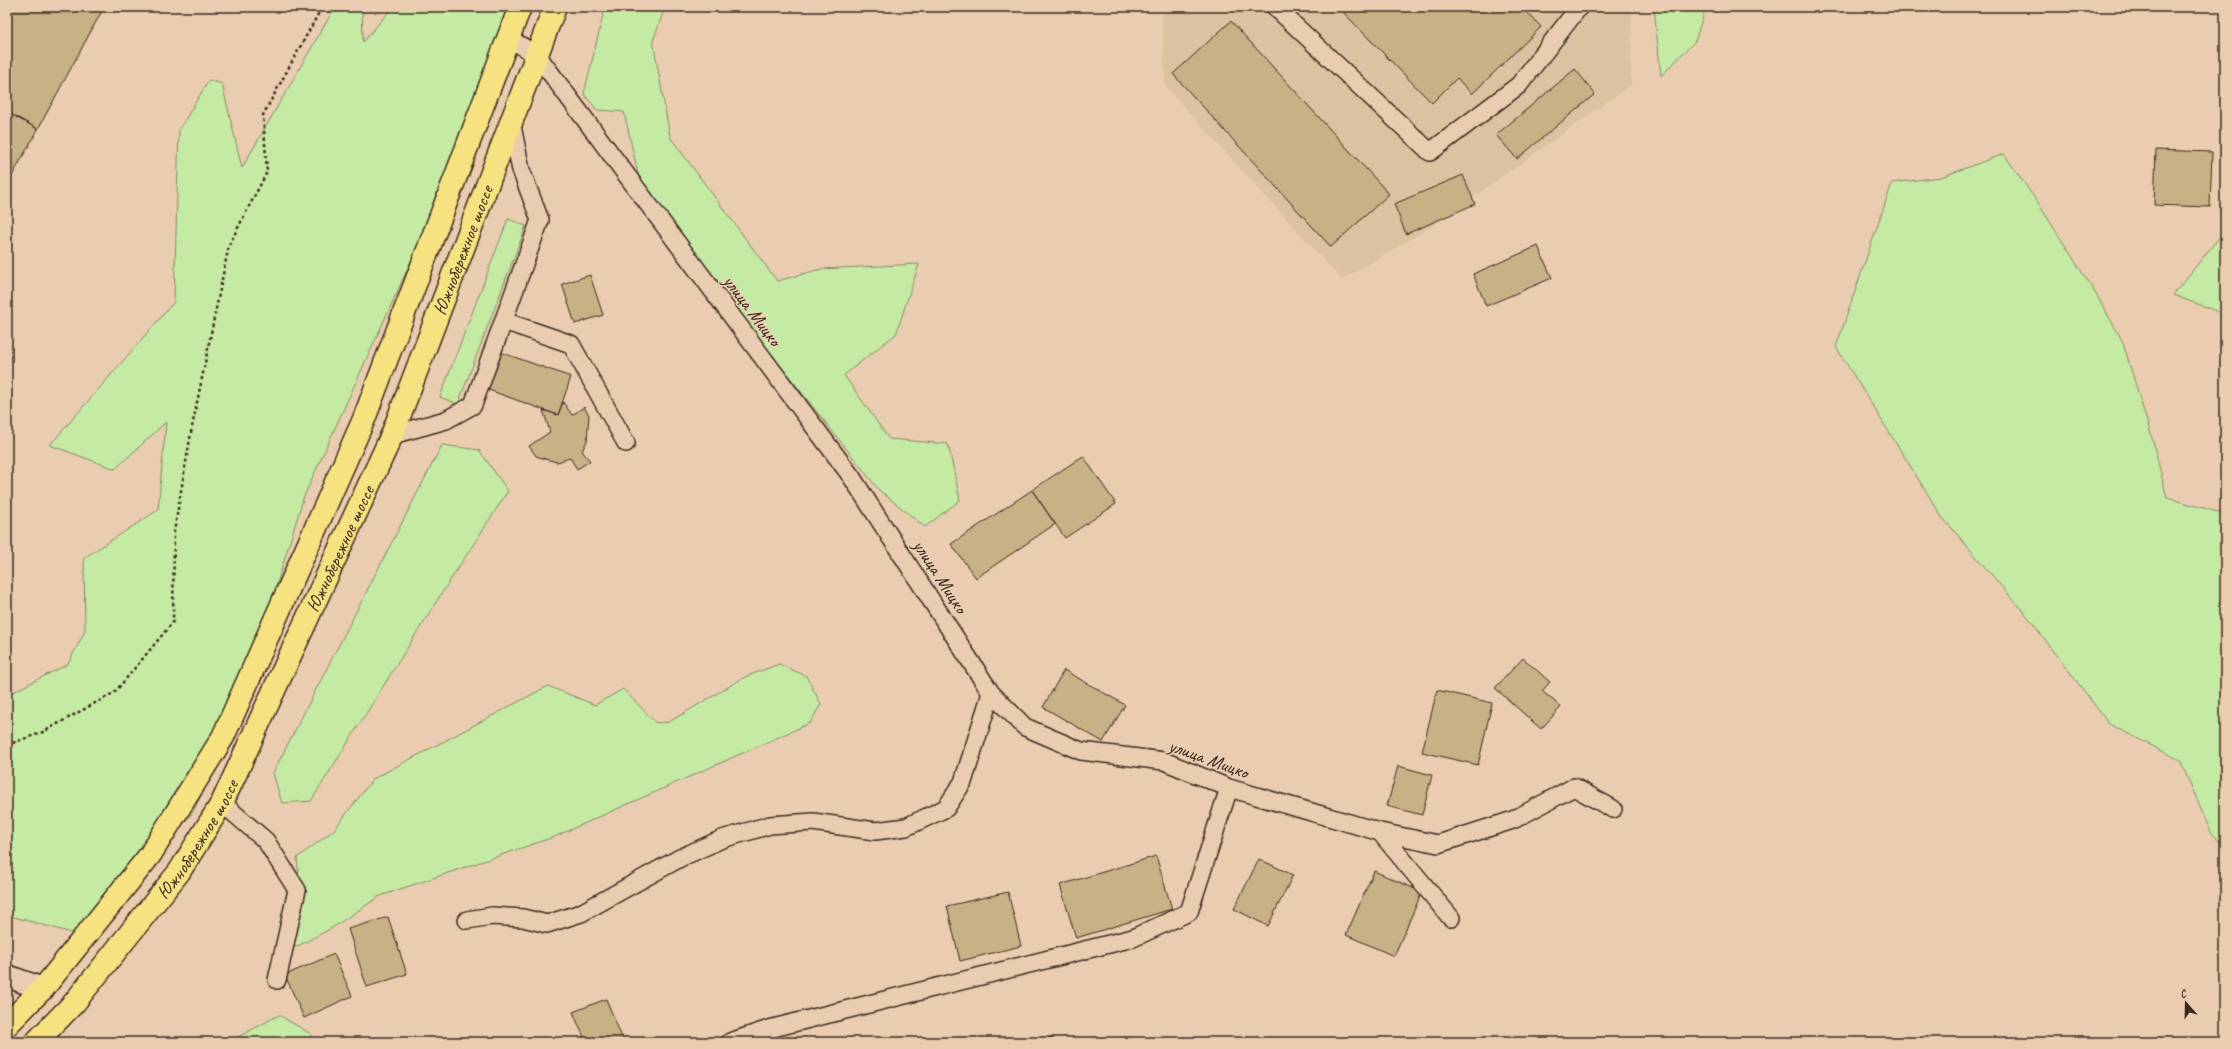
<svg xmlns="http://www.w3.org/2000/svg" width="2232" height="1049" font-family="Caveat,sans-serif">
  <rect width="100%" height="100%" fill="#eacdb1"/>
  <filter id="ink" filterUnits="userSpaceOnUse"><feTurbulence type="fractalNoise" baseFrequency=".025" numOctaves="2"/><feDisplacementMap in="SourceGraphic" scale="8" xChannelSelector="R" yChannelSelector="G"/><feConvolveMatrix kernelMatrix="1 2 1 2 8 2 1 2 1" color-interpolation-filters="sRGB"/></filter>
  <g filter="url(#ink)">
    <path fill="#ddc2a1" d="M1162 7H1632L1631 85 1431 227 1342 280 1165 86Z"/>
    <path fill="#c5eaa4" stroke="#808a61" d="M335 7H362L363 42 393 7H527L304 496 230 735 193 812 90 938 7 915V695L68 664 85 631 84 558 158 510 166 422 115 469 50 445 174 302 179 130 209 80 222 84 242 168Z
      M605 7H665L653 41 670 137 777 281 821 269 919 264 896 334 844 375 889 439 948 444 960 500 925 527 879 490 642 191 624 112 597 110 584 94Z
      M1654 7H1706L1695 41 1661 76Z
      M2073 7H2106L2073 11Z
      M2004 154 2038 203 2097 296 2122 340 2152 438 2167 498 2225 514V847L2212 834 2180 760 2109 724 2028 617 1942 517 1836 347 1892 183 1941 177Z
      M508 219 526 226 458 404 440 397Z
      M2225 230V314L2173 295Z
      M442 445 479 450 508 491 438 599 311 801 282 803 273 773Z
      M779 664 806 676 821 704 810 723 554 837 380 896 332 928 286 952 302 907 297 858 333 831 373 779 548 686 595 705 623 689 656 723 669 722 745 677Z
      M279 1015 311 1034V1042H229Z"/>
    <path fill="#c8b185" stroke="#3b2a1e" d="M10 7H104L38 129 7 112V13Z
      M1338 7H1526L1524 9 1541 27 1472 94 1457 78 1432 103Z
      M1231 21 1389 194 1331 247 1173 74Z
      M1575 69 1595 94 1517 159 1496 135Z
      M7 112 38 129 7 185Z
      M2156 150 2212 152 2210 207 2154 205Z
      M1463 175 1475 204 1406 234 1394 204Z
      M1538 246 1552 278 1486 306 1473 274Z
      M590 275 603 315 575 324 562 284Z
      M500 352 571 377 558 415 486 389Z
      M563 402 572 415 584 407 589 415 587 441 582 451 590 461 577 469 570 458 557 462 545 459 536 456 529 446 550 432 543 410 558 415Z
      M1083 456 1116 504 1065 538 1032 490Z
      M1032 490 1055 524 976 578 951 544Z
      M1523 658 1550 682 1542 691 1561 707 1541 729 1495 688Z
      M1064 670 1125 705 1103 742 1043 707Z
      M1437 690 1492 703 1478 765 1422 752Z
      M1398 766 1432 775 1422 815 1387 806Z
      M1156 856 1172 909 1076 938 1060 885Z
      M1259 859 1293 875 1268 926 1234 909Z
      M1374 871 1422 892 1394 956 1346 935Z
      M1008 892 1021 946 960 961 947 906Z
      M388 917 407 974 367 987 348 929Z
      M334 954 352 996 304 1018 285 975Z
      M606 999 624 1042H586L573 1012Z
      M1053 1037 1054 1042H1033Z
      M1418 1039V1042H1387Z"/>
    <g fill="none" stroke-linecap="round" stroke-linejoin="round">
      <g stroke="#3b2a1e" stroke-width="20">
        <path id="service" d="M1275 7 1430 152 1519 85 1579 7
          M508 38 537 55 851 476 991 693 1025 727 1081 751 1164 761 1229 788 1380 832 1451 918
          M504 321 571 344 626 443
          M392 435 446 420 473 405 540 220 521 170 511 121
          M222 803 266 841 297 890 277 980
          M1380 832 1438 844 1513 820 1574 787 1613 809
          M467 920 492 916 523 918 547 924 581 913 680 858 722 839 770 825 813 822 875 831 906 827 946 808 963 782 991 693
          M730 1042 769 1029 1133 938 1189 912 1229 788"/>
      </g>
      <g stroke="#3b2a1e" stroke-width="25">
        <path id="minor" d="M7 976 43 989"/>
      </g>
      <g stroke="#3b2a1e" stroke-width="25">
        <g id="trunk">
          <path d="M7 1025 46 985 150 855 223 737 364 419 520 7"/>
          <path id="s1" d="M36 1042 74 1003 179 872 222 803 392 435 555 7"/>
        </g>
      </g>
      <path stroke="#3b2a1e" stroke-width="2.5" stroke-dasharray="3 3" stroke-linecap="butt" d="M7 745 43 732 115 692 173 622 174 532 192 427 229 245 267 172 263 115 322 7"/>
      <use href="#service" stroke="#eacdb1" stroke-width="17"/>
      <use href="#minor" stroke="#eacdb1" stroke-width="22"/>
      <use href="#trunk" stroke="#f7e281" stroke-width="22"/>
    </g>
  </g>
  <g text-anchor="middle" stroke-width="3" stroke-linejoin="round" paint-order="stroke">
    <g font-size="19" fill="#3b2a1e" stroke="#eacdb1">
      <text dy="7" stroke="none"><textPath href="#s1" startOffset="907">Южнобережное шоссе</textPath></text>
      <text transform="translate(753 310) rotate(53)" y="7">улица Мицко</text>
      <text dy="7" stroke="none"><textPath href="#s1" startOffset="584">Южнобережное шоссе</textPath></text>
      <text transform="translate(941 576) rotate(57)" y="7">улица Мицко</text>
      <text transform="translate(1209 758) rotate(20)" y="7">улица Мицко</text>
      <text dy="7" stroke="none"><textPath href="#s1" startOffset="260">Южнобережное шоссе</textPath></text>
    </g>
  </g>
  <rect width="2232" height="1049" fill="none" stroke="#eacdb1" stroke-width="24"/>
  <rect x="12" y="12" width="2208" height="1025" fill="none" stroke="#3b2a1e" stroke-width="1.5" filter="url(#ink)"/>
  <g transform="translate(2186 1003) rotate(340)" stroke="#eacdb1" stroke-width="3" paint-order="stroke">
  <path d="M0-3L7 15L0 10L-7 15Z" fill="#3b2a1e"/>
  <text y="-6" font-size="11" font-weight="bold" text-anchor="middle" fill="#3b2a1e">С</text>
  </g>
</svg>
